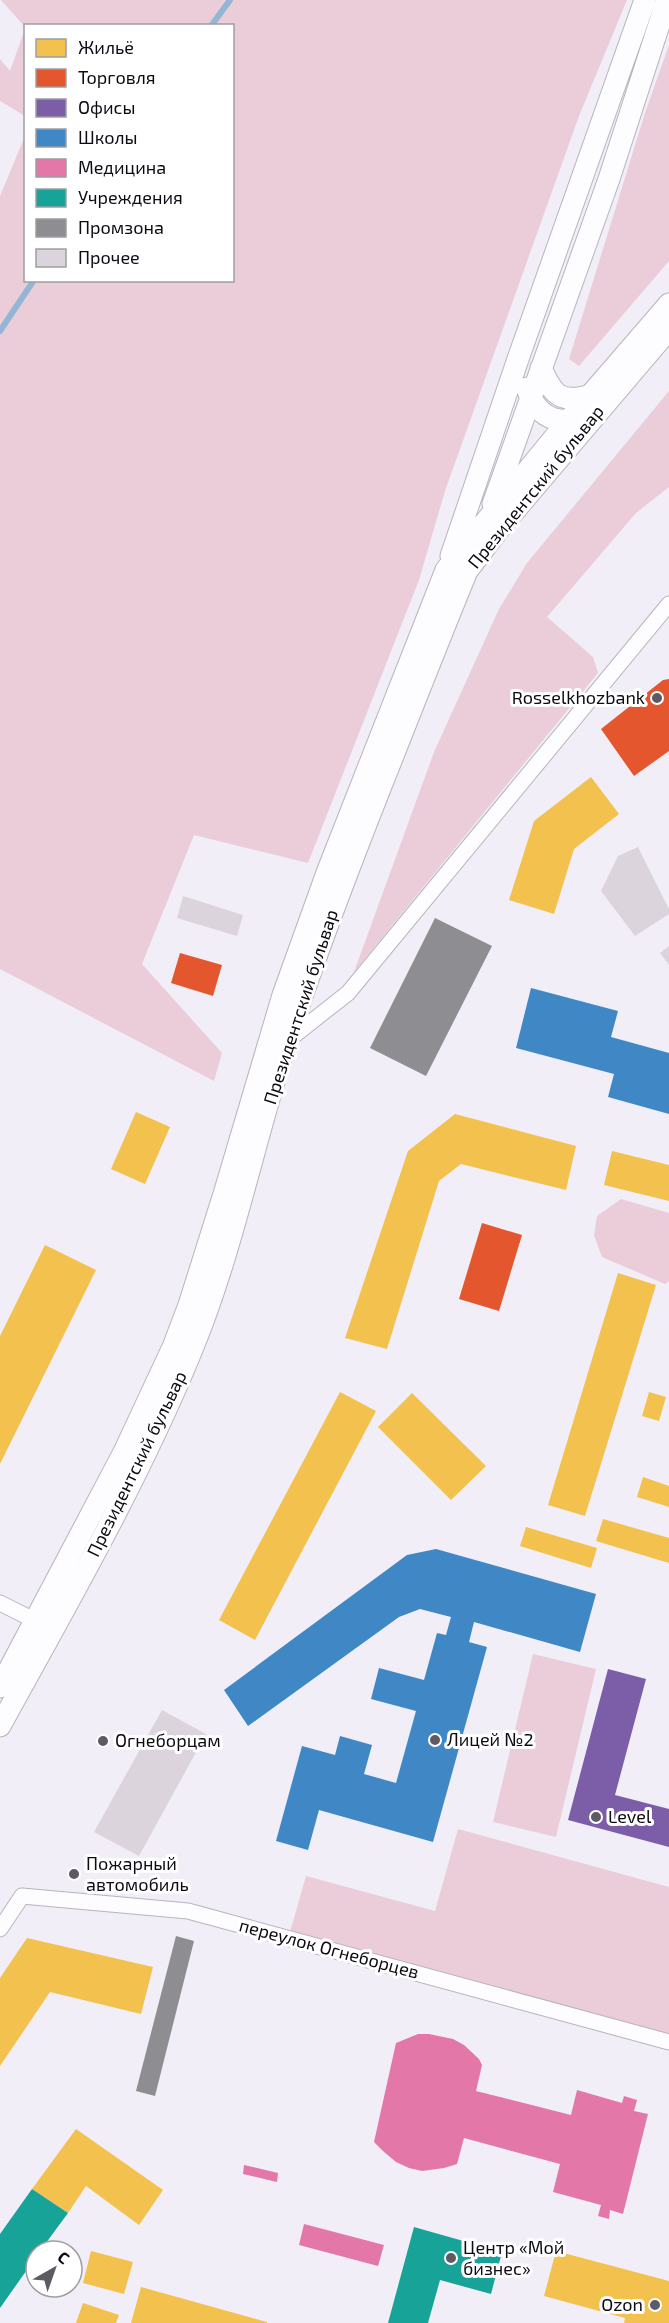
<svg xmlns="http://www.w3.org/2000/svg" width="669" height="2323" font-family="'Exo 2',sans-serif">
  <rect width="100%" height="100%" fill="#f1eef8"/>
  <path fill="#eacdd9" d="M1 0H627L579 116 445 491 419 580 308 863 194 835 142 964 222 1053 214 1081 0 969V196L25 136 26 280H232V26H26L25 27Z
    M25 29V116L0 101V59L10 71Z
    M669 45V261L579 366 569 359 645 113Z
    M669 391V487L636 513 547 617 593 657 598 673 354 972 434 752 499 609 527 563Z
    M621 1199 669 1213V1281L665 1284 602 1257 594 1235 597 1216Z
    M533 1654 596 1669 556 1837 493 1822Z
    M458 1829 669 1887V2035L290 1932 306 1876 435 1911Z"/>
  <path fill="#f2c14e" d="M591 777 619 814 574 849 554 914 509 900 534 821Z
    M136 1112 170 1127 145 1184 111 1169Z
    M455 1114 576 1146 566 1190 461 1164 439 1181 387 1349 345 1338 408 1151Z
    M612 1151 669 1165V1201L604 1185Z
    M45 1245 96 1270 0 1464V1336Z
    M618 1273 656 1285 585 1516 548 1505Z
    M340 1392 376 1411 255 1640 219 1620Z
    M649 1392 666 1397 659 1421 642 1416Z
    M412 1393 486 1466 451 1500 378 1427Z
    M643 1477 669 1486V1507L637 1497Z
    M603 1519 669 1538V1563L596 1541Z
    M526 1527 597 1548 591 1568 520 1546Z
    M27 1938 153 1967 141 2014 50 1992 0 2066V1978Z
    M76 2129 163 2190 139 2225 86 2186 68 2213 32 2189Z
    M91 2251 133 2262 124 2294 83 2283Z
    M556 2251 669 2281V2323H624L625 2318 544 2296Z
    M141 2287 267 2322V2323H131Z
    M83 2303 119 2315 116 2323H76Z"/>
  <path fill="#e4572e" d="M669 679V751L634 776 601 729 663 680Z
    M180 953 222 965 213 996 171 983Z
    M482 1223 522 1235 499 1311 459 1299Z"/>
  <path fill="#7b5ea7" d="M608 1669 646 1679 615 1795 669 1809V1847L568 1820Z"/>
  <path fill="#3f88c5" d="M531 988 618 1011 611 1037 669 1053V1114L608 1097 614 1074 516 1048Z
    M436 1549 596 1594 580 1652 474 1622 469 1642 487 1647 433 1842 319 1810 308 1850 276 1841 302 1746 335 1755 340 1736 372 1745 364 1774 396 1783 416 1711 371 1699 379 1668 424 1680 437 1633 446 1635 451 1617 420 1609 399 1617 248 1726 224 1690 407 1555Z"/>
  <path fill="#e377a8" d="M418 2034H429L453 2039 464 2045 479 2059 482 2065 476 2091 571 2115 577 2090 622 2103 624 2096 637 2100 634 2111 648 2114 623 2214 610 2210 609 2219 598 2216 601 2205 553 2192 560 2164 464 2138 457 2164 444 2168 422 2171 409 2168 396 2162 383 2151 374 2142 396 2043Z
    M244 2165 278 2173 277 2182 243 2174Z
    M304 2224 384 2245 378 2266 299 2245Z"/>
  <path fill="#17a398" d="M32 2189 68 2213 40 2251H36V2257L0 2308V2234Z
    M414 2227 502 2252 491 2294 440 2280 428 2323H388Z"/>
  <path fill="#8d8d92" d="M435 918 492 946 426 1076 370 1048Z
    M176 1936 194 1941 155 2096 136 2091Z"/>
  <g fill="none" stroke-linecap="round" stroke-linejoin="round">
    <path stroke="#92b6d4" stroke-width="6" d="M211 26 230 0
      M0 331 34 280"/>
  </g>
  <path fill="#dbd4dd" d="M638 847 669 909V914L635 936 601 891 618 856Z
    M183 896 243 915 237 936 177 918Z
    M669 946V965L660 953Z
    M162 1710 206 1734 139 1856 94 1832Z"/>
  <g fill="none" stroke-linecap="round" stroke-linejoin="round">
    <g stroke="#b7b4be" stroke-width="17">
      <path id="minor" d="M287 1041 348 993 669 604
        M0 1603 36 1621
        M0 1929 22 1896 188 1911 669 2042"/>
    </g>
    <g stroke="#b7b4be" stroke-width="23">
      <path id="secondary" d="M541 368C553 395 560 404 591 395
        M527 388C535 413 553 425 578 419
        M493 504 609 179 667 0
        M451 556 518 359 645 0
        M0 1687 124 1452 173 1347 189 1305 224 1194 283 995 328 870 446 570 568 421 669 304
        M0 1726C67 1604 138 1481 191 1352 233 1251 253 1143 287 1040 316 953 349 867 383 781 411 711 438 641 467 571L499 529 669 329"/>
    </g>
    <use href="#minor" stroke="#fdfcfe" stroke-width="15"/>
    <use href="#secondary" stroke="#fdfcfe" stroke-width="21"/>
  </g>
  <g fill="#5d5a64" stroke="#fff" stroke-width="2">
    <circle cx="657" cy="698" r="6"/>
    <circle cx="435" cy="1740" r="6"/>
    <circle cx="103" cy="1741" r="6"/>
    <circle cx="596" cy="1817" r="6"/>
    <circle cx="74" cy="1874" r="6"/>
    <circle cx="451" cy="2258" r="6"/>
    <circle cx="655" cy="2305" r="6"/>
  </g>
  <g text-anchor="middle" stroke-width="6" stroke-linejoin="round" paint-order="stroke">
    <g font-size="18" fill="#0e0a14" stroke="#fff">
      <text transform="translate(536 487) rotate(-51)" y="6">Президентский бульвар</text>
      <text transform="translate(301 1007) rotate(-72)" y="6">Президентский бульвар</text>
      <text transform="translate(137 1464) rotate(-64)" y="6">Президентский бульвар</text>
      <text transform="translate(329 1949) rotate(15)" y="6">переулок Огнеборцев</text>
    </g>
    <g font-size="18" fill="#0e0a14" stroke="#fff" text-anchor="start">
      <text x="645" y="704" text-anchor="end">Rosselkhozbank</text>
      <text x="447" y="1746">Лицей №2</text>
      <text x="115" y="1747">Огнеборцам</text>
      <text x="608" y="1823">Level</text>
      <text x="86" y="1870">Пожарный<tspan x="86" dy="21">автомобиль</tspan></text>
      <text x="463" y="2254">Центр «Мой<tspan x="463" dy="21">бизнес»</tspan></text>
      <text x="643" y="2311" text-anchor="end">Ozon</text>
    </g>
  </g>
  <rect x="24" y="24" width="210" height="258" fill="#ffffff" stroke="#9f9da1" stroke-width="1.5"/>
  <rect x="36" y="39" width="30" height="18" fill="#f2c14e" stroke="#9f9da1" stroke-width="1.5"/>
  <text x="78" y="54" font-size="18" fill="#0e0a14">Жильё</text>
  <rect x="36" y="69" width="30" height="18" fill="#e4572e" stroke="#9f9da1" stroke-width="1.5"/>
  <text x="78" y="84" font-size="18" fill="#0e0a14">Торговля</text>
  <rect x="36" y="99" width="30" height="18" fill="#7b5ea7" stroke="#9f9da1" stroke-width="1.5"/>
  <text x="78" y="114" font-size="18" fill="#0e0a14">Офисы</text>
  <rect x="36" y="129" width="30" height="18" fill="#3f88c5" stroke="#9f9da1" stroke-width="1.5"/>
  <text x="78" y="144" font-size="18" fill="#0e0a14">Школы</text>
  <rect x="36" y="159" width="30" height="18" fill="#e377a8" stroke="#9f9da1" stroke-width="1.5"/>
  <text x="78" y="174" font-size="18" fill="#0e0a14">Медицина</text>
  <rect x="36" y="189" width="30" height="18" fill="#17a398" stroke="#9f9da1" stroke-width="1.5"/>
  <text x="78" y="204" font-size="18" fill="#0e0a14">Учреждения</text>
  <rect x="36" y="219" width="30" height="18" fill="#8d8d92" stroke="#9f9da1" stroke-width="1.5"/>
  <text x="78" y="234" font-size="18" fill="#0e0a14">Промзона</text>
  <rect x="36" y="249" width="30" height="18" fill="#dbd4dd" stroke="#9f9da1" stroke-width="1.5"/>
  <text x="78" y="264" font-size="18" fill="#0e0a14">Прочее</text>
  <g transform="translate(54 2269) rotate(40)"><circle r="28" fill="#ffffff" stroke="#9f9da1" stroke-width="1.5"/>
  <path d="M0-4.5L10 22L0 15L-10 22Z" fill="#5d5a64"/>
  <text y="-9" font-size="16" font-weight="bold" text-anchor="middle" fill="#0e0a14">С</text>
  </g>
</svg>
